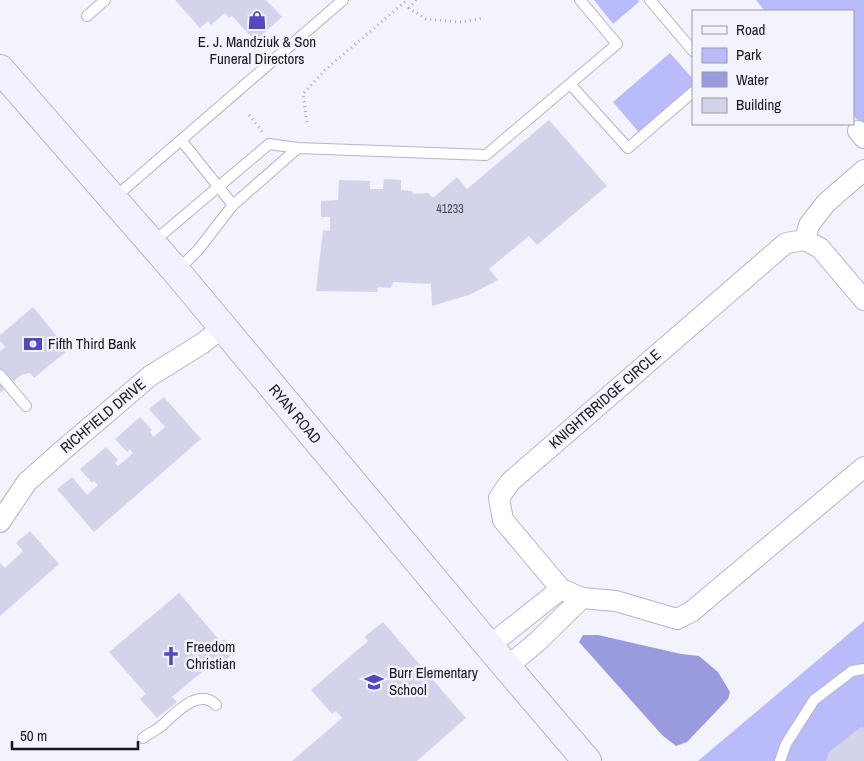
<svg xmlns="http://www.w3.org/2000/svg" width="864" height="761" font-family="'Archivo Narrow',sans-serif">
  <rect width="100%" height="100%" fill="#f2f3fc"/>
  <path fill="#babbfb" d="M594 0H638L639 2 613 24Z
    M756 0H864V128L853 115V11H765Z
    M670 53 693 79V92L642 136 613 102Z
    M864 621V761H698Z"/>
  <path fill="#9a9adf" d="M583 635H598L681 654 699 656 718 672 730 692 728 699 687 742 676 746 662 735 579 642Z"/>
  <path fill="#d3d4ea" d="M175 0H266L282 17 255 41 232 16 229 18 225 13 211 25 208 21 200 28Z
    M549 120 607 186 537 245 529 236 489 269 498 280 469 295 432 306 431 284 393 282 391 288 378 287 377 292 316 291 323 230 330 231V217H321V201L338 200 339 180 370 181V189H383L384 179 401 180V190L412 191 413 194 428 193 433 198 457 177 467 189Z
    M33 307 68 350 34 378 30 373 21 375 0 393V351L5 347 0 341V335Z
    M164 397 201 439 94 532 57 489 72 477 87 495 98 485 94 481 92 483 80 469 106 447 118 460 115 463 118 466 133 453 130 449 127 452 115 439 140 417 152 430 150 432 153 437 165 427 149 409Z
    M30 531 59 564 0 616V563L5 568 23 551 16 543Z
    M179 593 221 642 224 639 235 652 222 663 220 661 211 668 209 666 172 697 177 702 157 718 140 699 146 694 109 652Z
    M383 622 466 718 417 761H292L342 718 336 711 332 714 311 690 368 641 364 637Z
    M861 727 864 728V761H826L829 752Z"/>
  <g fill="none" stroke-linecap="round" stroke-linejoin="round">
    <g stroke="#b4b5ca" stroke-width="12">
      <path id="lane" d="M650 0 693 51
        M87 16 105 0
        M570 84 628 148 693 92
        M181 140 233 205
        M114 198 343 0
        M153 242 269 144 298 148 486 155 617 44 580 0
        M178 270 198 250 233 205 298 148
        M0 375 26 406
        M143 738C148 733 154 732 160 727 173 716 198 686 216 705
        M780 761 786 744 814 700 852 671 864 669"/>
    </g>
    <g stroke="#b4b5ca" stroke-width="22">
      <path id="street" d="M858 131 864 138
        M805 240 809 225 826 203 864 170
        M864 300 820 248 805 240 786 243 510 482 499 498 503 520 561 589 582 598 616 601 677 619 691 612 864 467
        M0 522 27 482 62 451 150 376 203 343 223 327
        M489 646 561 589
        M507 667 538 641 582 598"/>
    </g>
    <g stroke="#b4b5ca" stroke-width="30">
      <path id="secondary" d="M0 69 176 271 489 646 587 761"/>
    </g>
    <path stroke="#acadb5" stroke-width="3" stroke-dasharray="1 4" stroke-linecap="butt" d="M416 0 409 8 426 19 460 22 484 18
      M249 115 264 134
      M307 122 303 94 325 70 407 0"/>
    <use href="#lane" stroke="#fff" stroke-width="10"/>
    <use href="#street" stroke="#fff" stroke-width="20"/>
    <use href="#secondary" stroke="#f1f1ff" stroke-width="28"/>
  </g>
  <defs>
    <g id="shop-bare" transform="scale(1.5)"><path d="M-5-2.5h2.3a2.7 3.5 0 0 1 5.4 0H5L5.5 6h-11ZM-1.5-2.5h3a1.5 2.3 0 0 0-3 0Z" fill="#5747be" stroke="#f2f3fc" stroke-width="2.5" paint-order="stroke"/></g>
    <g id="bank-bare" transform="scale(1.5)"><path d="M-6-4H6V4H-6ZM0-2.3a2.3 2.3 0 1 0 0 4.6a2.3 2.3 0 1 0 0-4.6Z" fill="#5747be" stroke="#f2f3fc" stroke-width="2.5" paint-order="stroke"/></g>
    <g id="church-bare" transform="scale(1.5)"><path d="M-1.2-6h2.4v3.5h3.3v2.4h-3.3V6h-2.4V-.1h-3.3v-2.4h3.3Z" fill="#5747be" stroke="#f2f3fc" stroke-width="2.5" paint-order="stroke"/></g>
    <g id="school-bare" transform="scale(1.5)"><path d="M0-5L7-2L0 1L-7-2ZM-4 1L0 2.5L4 1V4Q0 6-4 4Z" fill="#5747be" stroke="#f2f3fc" stroke-width="2.5" paint-order="stroke"/></g>
  </defs>
  <g fill-rule="evenodd">
    <use href="#shop-bare" x="257" y="20"/>
    <use href="#bank-bare" x="33" y="344"/>
    <use href="#church-bare" x="171" y="656"/>
    <use href="#school-bare" x="374" y="682"/>
  </g>
  <g text-anchor="middle" stroke-width="5" stroke-linejoin="round" paint-order="stroke">
    <g font-size="12" fill="#464652">
      <text x="450" y="213">41233</text>
    </g>
    <g font-size="15" fill="#17171f" stroke="#f2f3fc" text-anchor="start">
      <text x="257" y="47" text-anchor="middle">E. J. Mandziuk &amp; Son<tspan x="257" dy="17">Funeral Directors</tspan></text>
      <text x="48" y="349">Fifth Third Bank</text>
      <text x="186" y="652">Freedom<tspan x="186" dy="17">Christian</tspan></text>
      <text x="389" y="678">Burr Elementary<tspan x="389" dy="17">School</tspan></text>
    </g>
    <g font-size="15" fill="#17171f" stroke="#f2f3fc">
      <text transform="translate(605 399) rotate(-41)" y="5">KNIGHTBRIDGE CIRCLE</text>
      <text transform="translate(295 414) rotate(50)" y="5">RYAN ROAD</text>
      <text transform="translate(103 416) rotate(-40)" y="5">RICHFIELD DRIVE</text>
    </g>
  </g>
  <rect x="692" y="10" width="162" height="115" fill="#f2f3fc" stroke="#9a9ba4"/>
  <rect x="702" y="26" width="25" height="8" fill="#f1f1ff" stroke="#9a9ba4"/>
  <text x="736" y="35" font-size="15" fill="#17171f">Road</text>
  <rect x="702" y="48" width="25" height="15" fill="#babbfb" stroke="#9a9ba4"/>
  <text x="736" y="60" font-size="15" fill="#17171f">Park</text>
  <rect x="702" y="72" width="25" height="15" fill="#9a9adf" stroke="#9a9ba4"/>
  <text x="736" y="85" font-size="15" fill="#17171f">Water</text>
  <rect x="702" y="98" width="25" height="15" fill="#d3d4ea" stroke="#9a9ba4"/>
  <text x="736" y="110" font-size="15" fill="#17171f">Building</text>
  <path d="M12 741v8h126v-8" fill="none" stroke="#17171f" stroke-width="2.5"/>
  <text x="20" y="741" font-size="15" fill="#17171f" stroke="#f2f3fc" stroke-width="4" paint-order="stroke">50 m</text>
</svg>
